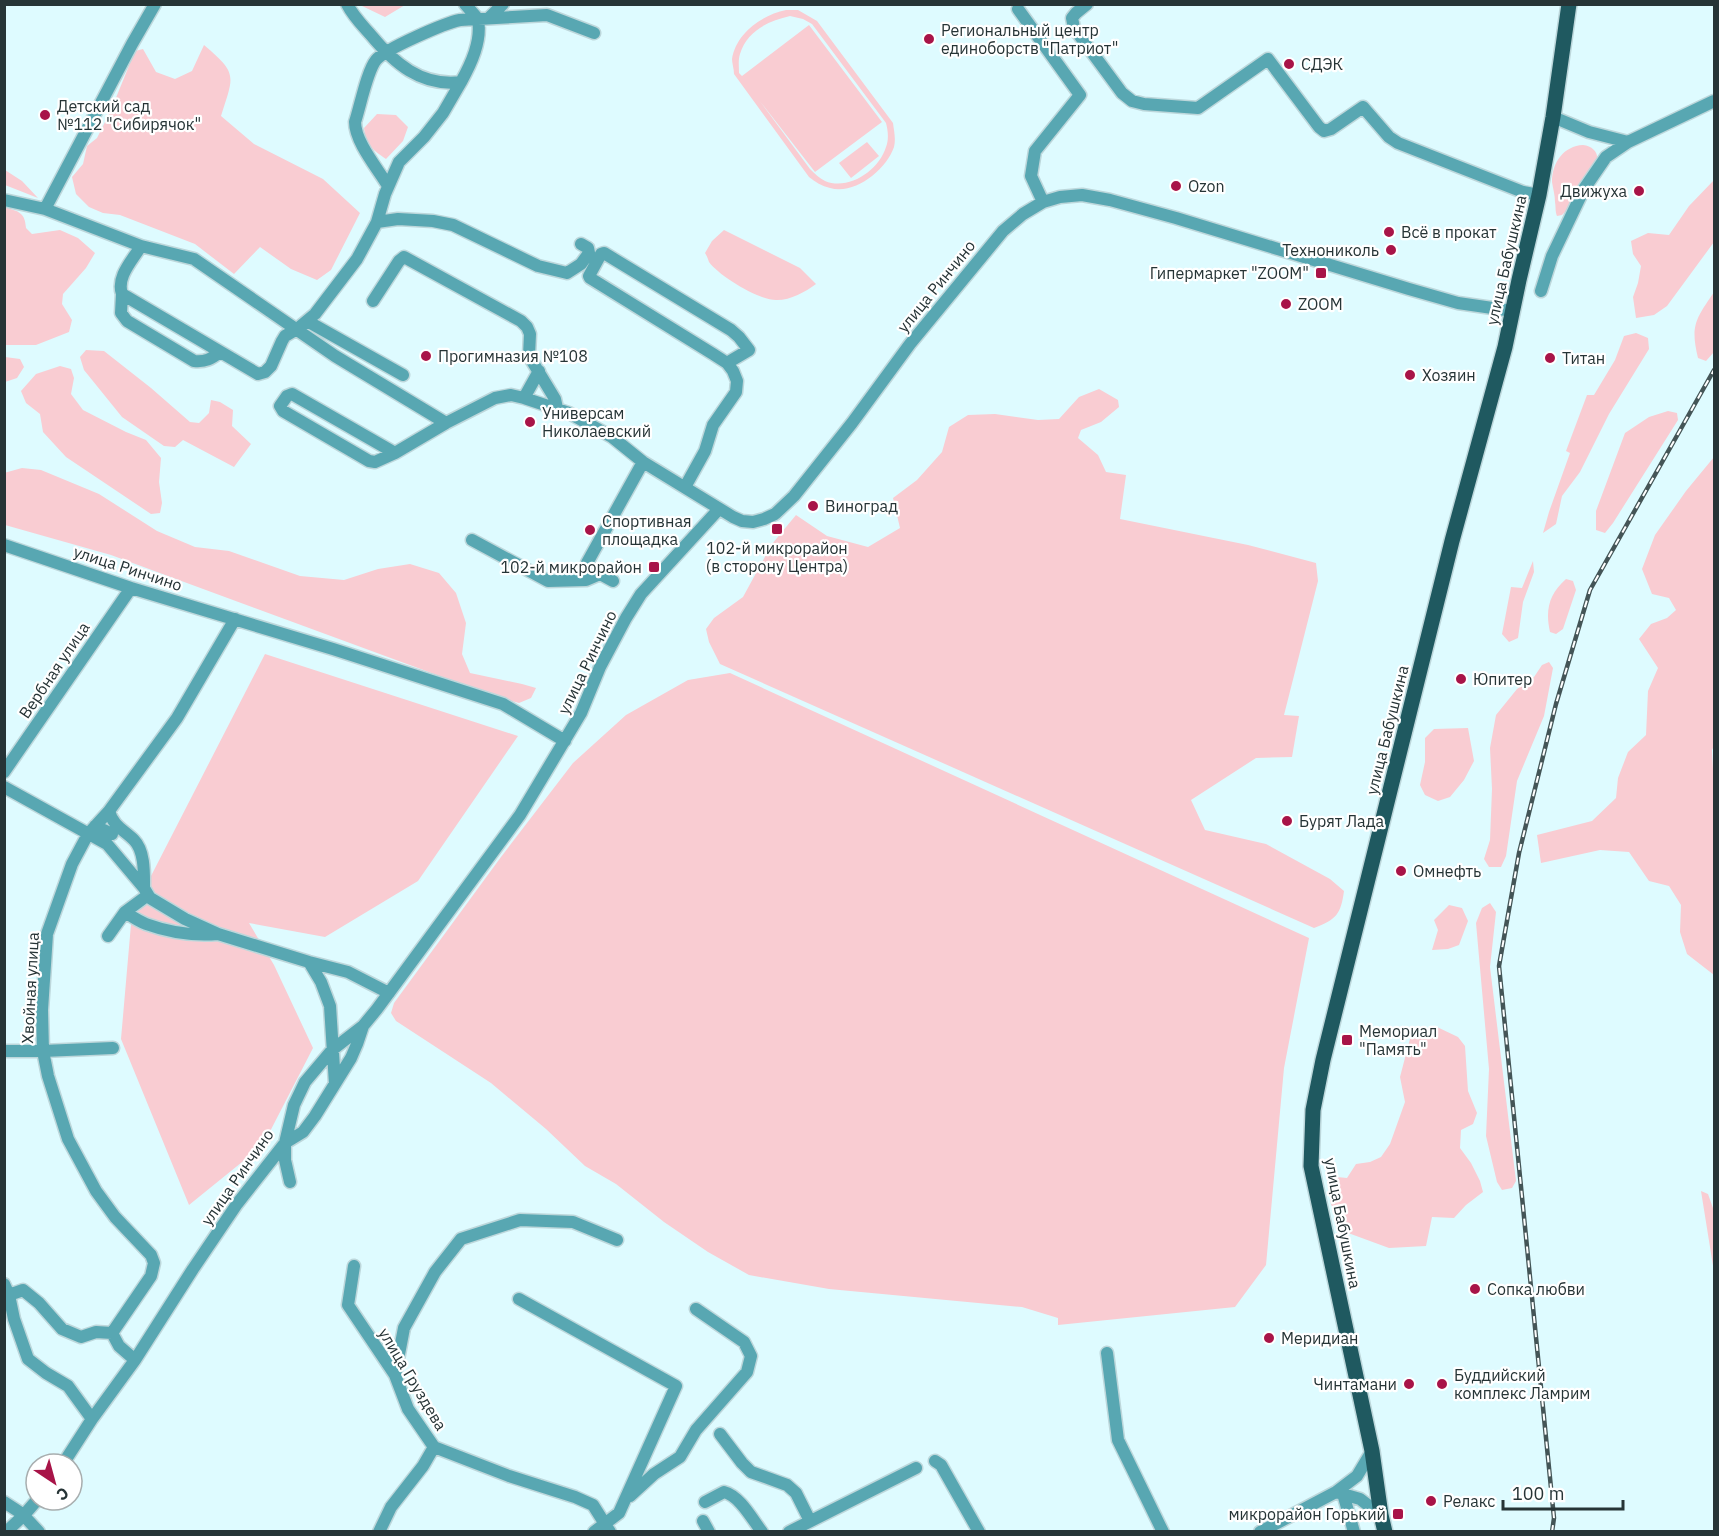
<svg xmlns="http://www.w3.org/2000/svg" width="1719" height="1536" font-family="'IBM Plex Sans',sans-serif">
  <rect width="100%" height="100%" fill="#defbff"/>
  <path fill="#f9ccd2" fill-rule="evenodd" d="M360 5H405L385 17Z
    M786 10H798L817 21 893 123C894 131 896 139 894 147 886 170 855 195 830 188 822 186 815 182 809 177L734 74C734 69 732 63 732 59 736 33 762 15 786 10ZM790 16 803 19 812 24 886 123C888 131 889 139 886 147 879 170 849 191 825 181 819 178 815 174 810 169L759 100 815 172 882 122 809 25 742 76 739 73C739 67 738 60 740 54 747 31 768 21 790 16Z
    M204 45C238 74 234 75 221 116L254 144 323 179 360 213 331 270 317 280 291 269 260 247 234 274 195 244 120 215 103 213 89 207 76 194 72 177 83 164 87 146 97 138 111 110 135 51 143 49 156 72 175 79 192 71Z
    M377 114 396 115 408 127 403 141 386 159C372 149 366 146 364 128Z
    M867 142 879 156 851 178 839 163Z
    M1583 145C1593 146 1599 153 1597 162L1566 211 1562 215 1557 216C1555 211 1556 208 1555 202 1555 195 1553 189 1552 182 1552 162 1564 146 1583 145Z
    M5 170 22 181 38 198 5 185Z
    M1714 180V242L1667 306 1654 315 1636 318 1633 297 1638 283 1641 266 1633 254 1631 241 1648 233 1669 235 1689 206Z
    M5 207C19 212 25 212 26 228L32 234 60 230 78 238 95 253 86 268 63 294 62 304 72 320 69 332 36 345H5Z
    M724 230 800 268 816 284C805 292 791 300 777 300 760 301 719 276 709 262 708 259 707 256 705 253L712 241Z
    M1714 292V352L1706 361 1698 358C1690 325 1696 319 1714 292Z
    M1636 333 1648 338 1649 349 1609 414 1580 472 1562 496 1556 524 1543 533 1549 512 1570 453 1566 451 1587 395H1594L1615 360 1624 336Z
    M86 350 104 351 151 388 190 422 199 423 209 413 211 400 220 402 233 410 232 426 251 444 234 467 183 440 175 447 164 446 122 417 84 370 80 357Z
    M5 357 20 359 24 367 17 378 5 382Z
    M60 366 71 369 74 378 71 394 83 410 126 432 146 440 161 458 159 482 162 503 160 513 151 514 66 457 43 432 40 414 26 403 21 391 36 374Z
    M1099 389 1118 400 1119 407 1101 422 1081 430 1078 438 1098 455 1106 472 1126 475 1120 519 1248 545 1316 563 1318 581 1284 715 1299 716 1292 757 1256 758 1191 800 1205 830 1266 844 1330 879 1344 891C1341 914 1336 920 1314 928L720 664 709 642 706 629 714 618 743 597 772 544 796 515 827 536 868 547 900 528 893 498 917 480 942 452 949 427 968 415 995 414 1038 420 1059 419 1079 397Z
    M1668 411 1677 413 1678 420 1613 523 1605 533 1596 530V511L1625 433 1649 417Z
    M1714 457V746L1712 750 1714 788V975L1687 954 1680 932 1681 905 1669 886 1649 881 1629 852 1600 850 1541 863 1537 835 1592 821 1616 798 1618 778 1628 752 1646 735 1648 691 1658 668 1639 639 1651 624 1667 618 1676 610 1669 598 1652 594 1642 569 1655 535 1686 491Z
    M22 468 41 470 99 494 157 531 195 547 229 551 300 576 344 580 378 569 410 564 439 573 456 593 466 623 462 654 470 673 522 684 536 688 531 698 519 703 494 696 111 555 5 525 4 473Z
    M1533 561 1534 572 1523 602 1518 638 1509 642 1502 634 1511 587 1522 588Z
    M1566 579 1573 581 1576 590 1563 629 1556 634 1550 632C1545 610 1549 594 1566 579Z
    M265 654 518 736 418 881 325 937 249 923 274 965 313 1048 263 1145 189 1205 121 1039 132 913Z
    M1549 662 1553 668 1544 716 1517 781 1506 856 1501 867H1489L1484 859 1490 840 1492 789 1490 748 1496 715 1517 689 1534 677 1542 665Z
    M730 673 1309 938 1284 1068 1266 1265 1235 1307 1058 1325V1318L1022 1307 829 1289 749 1275 708 1252 664 1222 616 1184 585 1166 546 1129 491 1083 396 1021 391 1013 394 1003 501 857 573 763 626 715 688 680Z
    M1468 728 1474 761 1464 780 1450 797 1438 801 1425 795 1420 785 1425 762V738L1434 729Z
    M1490 903 1496 912 1490 967 1516 1181 1512 1188 1502 1190 1497 1182 1486 1136 1489 1069 1476 923 1482 908Z
    M1449 905 1462 908 1468 921 1459 945 1448 949 1432 950 1438 930 1434 920Z
    M1437 1027 1458 1037 1465 1046 1468 1091 1477 1113 1473 1124 1461 1130 1460 1148 1471 1163 1480 1181 1483 1192 1466 1205 1454 1218 1432 1217 1426 1246 1389 1248 1340 1230 1330 1201 1337 1177 1347 1178 1356 1164 1370 1162 1381 1157 1390 1144 1405 1102 1400 1077 1411 1035Z
    M1701 1191 1708 1194 1714 1211V1272Z"/>
  <g fill="none" stroke-linecap="round" stroke-linejoin="round">
    <g stroke="#bdd7db" stroke-width="15">
      <path id="minor" d="M347 4C353 16 362 25 370 34 394 63 421 87 461 82 471 64 482 41 478 19 472 20 466 19 460 20 445 23 385 49 376 60 367 71 360 107 355 122 355 142 378 169 388 186
        M465 4 478 19 547 15 594 33
        M1087 4 1076 13 1072 18 1074 28 1122 93 1132 101 1144 104 1198 108 1268 59 1319 127 1324 131 1331 129 1363 107 1389 137 1398 143 1523 192 1539 195
        M1018 9 1080 95 1035 151 1031 176 1043 202
        M489 18 503 4
        M1553 117 1589 132 1628 142
        M4 200 45 209 141 246 194 259 335 356 446 423
        M45 209 132 44 155 4
        M377 222 398 219 433 221 453 225 538 266 567 273 581 264 589 253 588 248 581 244
        M141 246C132 261 116 277 122 294L258 374 265 372 271 366 282 341 285 336 297 329 315 314 357 259 377 222 385 194 399 162 424 137 443 113 461 82
        M1541 291 1552 256 1584 189 1606 157 1628 142 1714 101
        M122 294 121 313 127 321 194 361C206 362 211 359 220 352
        M373 301 399 261 404 257 521 321 527 327 530 334 529 356 555 399 557 408
        M307 321 403 375
        M524 398 539 371
        M395 453 375 462 369 461 283 411 280 406 287 396 292 394 395 453 446 423 495 398 511 395 524 398 569 413 612 437 643 462 733 517 742 521 753 522 764 519 775 514 794 496 852 423 910 344 1003 231 1023 214 1043 202 1060 197 1082 195 1110 200 1176 218 1409 289 1458 303 1513 311
        M685 487 705 451 713 425 736 392 737 381 733 371 727 363 713 354 590 278 589 276 601 254 604 253 731 330 739 337 749 350 727 363
        M472 540 548 581 586 580 600 574
        M4 545 131 588 333 649 503 704 565 741
        M613 581 589 568 587 563 643 462
        M4 772 131 588
        M4 787 107 844 144 888 150 898 185 919 218 934 309 962 348 972 389 993
        M109 811C113 826 124 830 134 840 145 851 144 874 144 888
        M95 826 112 834
        M125 912C131 916 138 921 146 924 168 932 194 936 218 934
        M108 936 125 912 148 895
        M309 962 321 982 330 1006 335 1084
        M4 1051H43L113 1048
        M290 1182 285 1160V1143L303 1132 315 1116 351 1058 357 1044 363 1026
        M354 1266 348 1305 395 1375 408 1409 434 1447
        M4 1284 9 1295 14 1319 28 1359 46 1373 68 1386 92 1419
        M9 1295 23 1290 39 1303 62 1329 81 1337 96 1332 112 1333
        M519 1299 676 1386 619 1513 594 1532
        M1107 1353 1118 1440 1163 1532
        M135 1360 119 1346 112 1333 151 1276 154 1263 151 1255 115 1217 96 1191 68 1139 48 1076 43 1051 42 1010 47 934 72 864 88 834 109 811 177 718 235 619
        M395 1375 404 1328 435 1272 461 1239 520 1220 573 1222 617 1240
        M720 1434 742 1463 751 1472 787 1485 796 1493 810 1521
        M434 1447 509 1476 575 1497 593 1505 610 1532
        M935 1461 941 1465 979 1532
        M63 1464 92 1419 135 1360 193 1269 237 1204 285 1143 294 1105 305 1082 332 1050 363 1026 377 1009 520 815 581 713 600 667 626 618 641 594 719 509
        M1336 1492 1357 1476 1372 1451
        M630 1496 654 1474 680 1457 696 1430 747 1372 751 1356 744 1342 696 1309
        M1344 1497 1354 1532
        M4 1502 24 1515
        M705 1502 724 1492C740 1496 752 1519 762 1532
        M26 1518 39 1532
        M703 1521 709 1532
        M6 1532 24 1515 37 1500
        M379 1532 391 1507 423 1466 434 1447
        M789 1532 916 1468
        M1260 1532 1336 1492 1360 1499 1381 1515"/>
    </g>
    <g stroke="#bdd7db" stroke-width="18">
      <path id="major" d="M1385 1532 1381 1515 1372 1451 1311 1166 1313 1110 1323 1060 1452 541 1505 347 1519 280 1539 195 1553 117 1569 4"/>
    </g>
    <use href="#minor" stroke="#58a7b2" stroke-width="12"/>
    <use href="#major" stroke="#1f5960" stroke-width="15"/>
    <g stroke="#445557" stroke-width="4.5">
      <path id="rail" d="M1552 1532 1554 1518 1499 966 1519 853 1556 704 1590 590 1714 370"/>
    </g>
    <use href="#rail" stroke="#fff" stroke-width="2" stroke-dasharray="7" stroke-linecap="butt"/>
  </g>
  <g fill="#a81448" stroke="#fff" stroke-width="2">
    <circle cx="929" cy="39" r="6"/>
    <circle cx="1289" cy="64" r="6"/>
    <circle cx="45" cy="115" r="6"/>
    <circle cx="1176" cy="186" r="6"/>
    <circle cx="1639" cy="191" r="6"/>
    <circle cx="1389" cy="232" r="6"/>
    <circle cx="1391" cy="250" r="6"/>
    <rect x="1315" y="267" width="12" height="12" rx="3"/>
    <circle cx="1286" cy="304" r="6"/>
    <circle cx="426" cy="356" r="6"/>
    <circle cx="1550" cy="358" r="6"/>
    <circle cx="1410" cy="375" r="6"/>
    <circle cx="530" cy="422" r="6"/>
    <circle cx="813" cy="506" r="6"/>
    <rect x="771" y="523" width="12" height="12" rx="3"/>
    <circle cx="590" cy="530" r="6"/>
    <rect x="648" y="561" width="12" height="12" rx="3"/>
    <circle cx="1461" cy="679" r="6"/>
    <circle cx="1287" cy="821" r="6"/>
    <circle cx="1401" cy="871" r="6"/>
    <rect x="1341" y="1034" width="12" height="12" rx="3"/>
    <circle cx="1475" cy="1289" r="6"/>
    <circle cx="1269" cy="1338" r="6"/>
    <circle cx="1409" cy="1384" r="6"/>
    <circle cx="1442" cy="1384" r="6"/>
    <circle cx="1431" cy="1501" r="6"/>
    <rect x="1392" y="1508" width="12" height="12" rx="3"/>
  </g>
  <g text-anchor="middle" stroke-width="4.5" stroke-linejoin="round" paint-order="stroke">
    <g font-size="16" fill="#263436" stroke="#fff" text-anchor="start">
      <text x="941" y="36">Региональный центр<tspan x="941" dy="18">единоборств "Патриот"</tspan></text>
      <text x="1301" y="70">СДЭК</text>
      <text x="57" y="112">Детский сад<tspan x="57" dy="18">№112 "Сибирячок"</tspan></text>
      <text x="1188" y="192">Ozon</text>
      <text x="1627" y="197" text-anchor="end">Движуха</text>
      <text x="1401" y="238">Всё в прокат</text>
      <text x="1379" y="256" text-anchor="end">Технониколь</text>
      <text x="1309" y="279" text-anchor="end">Гипермаркет "ZOOM"</text>
      <text x="1298" y="310">ZOOM</text>
      <text x="438" y="362">Прогимназия №108</text>
      <text x="1562" y="364">Титан</text>
      <text x="1422" y="381">Хозяин</text>
      <text x="542" y="419">Универсам<tspan x="542" dy="18">Николаевский</tspan></text>
      <text x="825" y="512">Виноград</text>
      <text x="602" y="527">Спортивная<tspan x="602" dy="18">площадка</tspan></text>
      <text x="777" y="554" text-anchor="middle">102-й микрорайон<tspan x="777" dy="18">(в сторону Центра)</tspan></text>
      <text x="642" y="573" text-anchor="end">102-й микрорайон</text>
      <text x="1473" y="685">Юпитер</text>
      <text x="1299" y="827">Бурят Лада</text>
      <text x="1413" y="877">Омнефть</text>
      <text x="1359" y="1037">Мемориал<tspan x="1359" dy="18">"Память"</tspan></text>
      <text x="1487" y="1295">Сопка любви</text>
      <text x="1281" y="1344">Меридиан</text>
      <text x="1454" y="1381">Буддийский<tspan x="1454" dy="18">комплекс Ламрим</tspan></text>
      <text x="1397" y="1390" text-anchor="end">Чинтамани</text>
      <text x="1443" y="1507">Релакс</text>
      <text x="1386" y="1520" text-anchor="end">микрорайон Горький</text>
    </g>
    <g font-size="16" fill="#263436" stroke="#fff">
      <text transform="translate(1506 260) rotate(-77)" y="6">улица Бабушкина</text>
      <text transform="translate(936 286) rotate(-51)" y="6">улица Ринчино</text>
      <text transform="translate(128 568) rotate(18)" y="6">улица Ринчино</text>
      <text transform="translate(587 662) rotate(-64)" y="6">улица Ринчино</text>
      <text transform="translate(54 670) rotate(-56)" y="6">Вербная улица</text>
      <text transform="translate(1387 730) rotate(-76)" y="6">улица Бабушкина</text>
      <text transform="translate(30 988) rotate(-87)" y="6">Хвойная улица</text>
      <text transform="translate(237 1177) rotate(-55)" y="6">улица Ринчино</text>
      <text transform="translate(1343 1223) rotate(79)" y="6">улица Бабушкина</text>
      <text transform="translate(413 1379) rotate(59)" y="6">улица Груздева</text>
    </g>
  </g>
  <rect width="1719" height="1536" fill="none" stroke="#263436" stroke-width="12"/>
  <g transform="translate(54 1482) rotate(144)"><circle r="28" fill="#ffffff" stroke="#a8aeaf" stroke-width="1.5"/>
  <path d="M0-4.5L10 22L0 15L-10 22Z" fill="#a81448"/>
  <text y="-9" font-size="16" font-weight="bold" text-anchor="middle" fill="#263436">С</text>
  </g>
  <path d="M1503 1500v9h120v-9" fill="none" stroke="#263436" stroke-width="3"/>
  <text x="1512" y="1500" font-size="18" fill="#263436" stroke="#ffffff" stroke-width="4.5" paint-order="stroke">100 m</text>
</svg>
